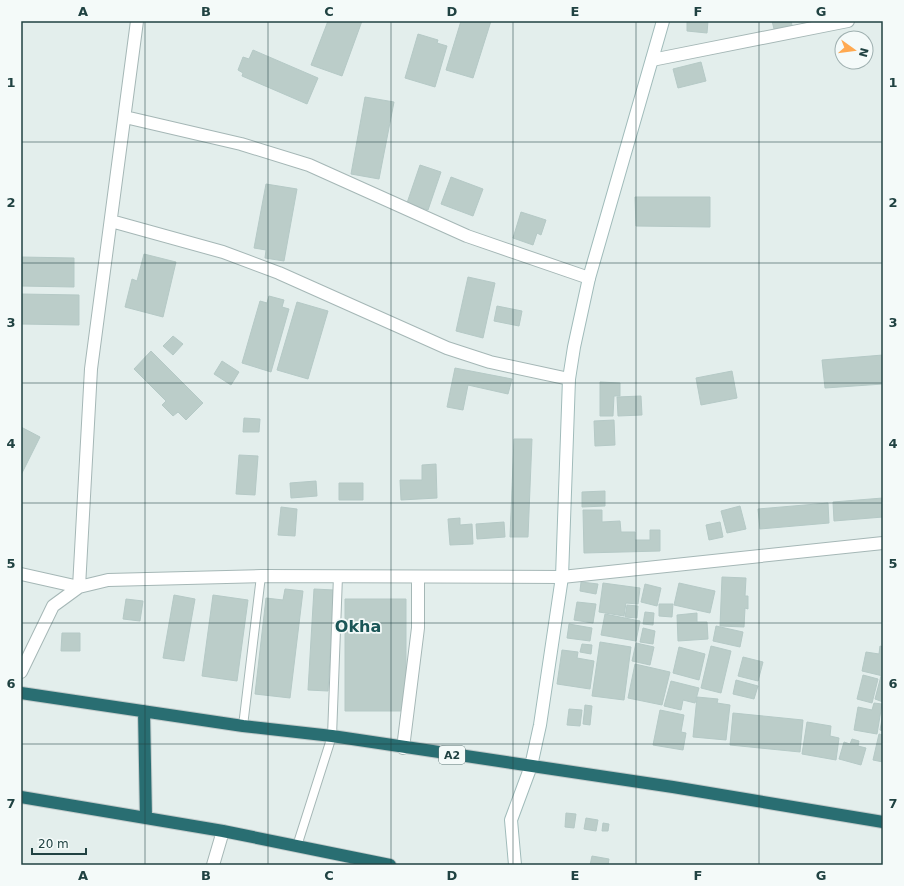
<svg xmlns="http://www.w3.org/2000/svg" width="904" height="886" font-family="'DejaVu Sans',sans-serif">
  <rect width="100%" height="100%" fill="#e3eeec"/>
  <path fill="#bbcdc9" stroke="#b5c9c6" d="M328 21H362L342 76 311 65Z
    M461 21H491L473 78 446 70Z
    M687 21H708L707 33 687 31Z
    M772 21H791L792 25 774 29Z
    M418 34 438 40 437 43 447 46 435 87 405 78Z
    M253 50 318 78 307 104 242 76 243 73 238 70 243 57 249 59Z
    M701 62 706 81 678 88 673 69Z
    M365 97 394 102 379 179 351 174Z
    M420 165 441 172 428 210 407 203Z
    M451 177 483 189 473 216 441 204Z
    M266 184 297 189 284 261 265 258 266 250 254 248Z
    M635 197H710V227L636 226Z
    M521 212 546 220 541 235 537 233 533 245 513 238Z
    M144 254 176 262 163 317 125 307 132 279 137 281Z
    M21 257 74 258V287L21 286Z
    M468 277 495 283 483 338 456 331Z
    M21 294 79 295V325L21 324Z
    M269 296 284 300 282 307 289 309 271 372 242 363 260 301 267 303Z
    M297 302 328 311 308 379 277 370Z
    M497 306 522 311 519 326 494 321Z
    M173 336 183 344 173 355 163 346Z
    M151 351 203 403 186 420 178 412 173 416 162 405 166 401 134 369Z
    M883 355V384L825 388 822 360Z
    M222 361 239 372 231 385 214 374Z
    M455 368 512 379 508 394 468 385 463 410 447 407Z
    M732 371 737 398 701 405 696 378Z
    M600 382 620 383V396H614L613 416H600Z
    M641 396 642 415 618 416 617 397Z
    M244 418 260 419 259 432H243Z
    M614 420 615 445 595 446 594 421Z
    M21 427 40 437 21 475Z
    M514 439H532L528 537H510Z
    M239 455 258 456 255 495 236 494Z
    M436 464 437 498 401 500 400 480H422V465Z
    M316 481 317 496 291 498 290 483Z
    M339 483H363V500H339Z
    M605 491V506L582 507V492Z
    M883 498V517L834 521 833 502Z
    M828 503 829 523 760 529 758 509Z
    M740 506 746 529 727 533 721 511Z
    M281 507 297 509 295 536 278 535Z
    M583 510H602V522L620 521 621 532H635V540H650V530H660V551L584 553Z
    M460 518V525L472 524 473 544 450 545 448 519Z
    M504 522 505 537 477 539 476 524Z
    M720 522 723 537 709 540 706 525Z
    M722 577 746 578 745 596H748V609L745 608 744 627 720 626Z
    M581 582 598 584 596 594 580 591Z
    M603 583 640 588 638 604 626 603 624 616 599 612Z
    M679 583 715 591 710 613 674 605Z
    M645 584 661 588 657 606 641 602Z
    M285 589 303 591 290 698 255 694 266 598 283 600Z
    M314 589 334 590 328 691 308 690Z
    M174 595 195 599 184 661 163 658Z
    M213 595 248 600 237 681 202 676Z
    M126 599 143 601 140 621 123 619Z
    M345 599H406V711H345Z
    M577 602 596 604 593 623 574 620Z
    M659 604H673L672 617 659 616Z
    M627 605 638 606 637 618 625 617Z
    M645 612 654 613 653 625 643 624Z
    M697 613V622H707L708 639 678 641 677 615Z
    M605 614 640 621 636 641 601 635Z
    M569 624 592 628 590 641 567 638Z
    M716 626 743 632 740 647 713 641Z
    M643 628 655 631 653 644 640 642Z
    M62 633H80V651H61Z
    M600 642 631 647 624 700 592 696Z
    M636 643 654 647 650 665 632 661Z
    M582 644 592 645 591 654 580 652Z
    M711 646 731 651 721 693 701 688Z
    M880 646 883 647V676L862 671 866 652 879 654Z
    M679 647 705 654 699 680 673 673Z
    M562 650 578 652 577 658 594 661 590 689 557 684Z
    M743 657 763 662 758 681 738 676Z
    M635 664 670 672 662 705 628 698Z
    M863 675 878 679 872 703 857 699Z
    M881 676 883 677V702L875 699Z
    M736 680 758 686 754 699 733 694Z
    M671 681 699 688 695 703 683 700 681 710 664 706Z
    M697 697 718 699 717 703 730 705 726 740 693 737Z
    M874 703 882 704 877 734 854 730 858 707 872 710Z
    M585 705 592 706 590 725 583 724Z
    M569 709 582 710 580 726 567 725Z
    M660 710 684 715 681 732 686 733 683 750 653 745Z
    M733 713 803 720 800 752 730 745Z
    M883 714V731L880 730Z
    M807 722 831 726 830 736 839 738 836 760 802 754Z
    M879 734 883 735V762L873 760Z
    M852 739 859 741 858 746 866 748 861 765 839 759 844 742 850 744Z
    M566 813 576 814 574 828 565 827Z
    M586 818 598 820 596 831 584 829Z
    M603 823 609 824 608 831H602Z
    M592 856 609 859 608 865H590Z"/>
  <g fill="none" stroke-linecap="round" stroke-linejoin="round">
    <g stroke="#a5b7b6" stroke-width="10">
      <path id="lane" d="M243 726 261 576
        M297 846 332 736 338 576"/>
    </g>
    <g stroke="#a5b7b6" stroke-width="14">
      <path id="street" d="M652 60 848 21
        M125 117 241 144 309 165 467 236 589 278
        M111 221 223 252 279 273 447 348 490 362 569 379
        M21 574 79 587 91 369 137 21
        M21 672 53 606 79 587 108 580 261 576 562 577 883 543
        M403 748 418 628V577
        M213 865 223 831"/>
    </g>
    <g stroke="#a0bbba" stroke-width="14">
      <path id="secondary" d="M515 865 511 820 531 766 540 725 562 577 569 379 574 347 589 278 663 21"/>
    </g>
    <g stroke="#c1caca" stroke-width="14">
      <path id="highway" d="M21 693 243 726 332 736 673 787 883 822
        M144 711 146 818
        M21 797 223 831 390 865"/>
    </g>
    <use href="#lane" stroke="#fff" stroke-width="8"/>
    <use href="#street" stroke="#fff" stroke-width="12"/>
    <use href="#secondary" stroke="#fff" stroke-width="12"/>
    <use href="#highway" stroke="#296e72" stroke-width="12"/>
  </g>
  <path fill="none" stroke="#204242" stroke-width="1" stroke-opacity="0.55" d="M145 21V865M268 21V865M391 21V865M513 21V865M636 21V865M759 21V865M21 142H883M21 263H883M21 383H883M21 503H883M21 623H883M21 744H883"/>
  <g text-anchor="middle" stroke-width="3.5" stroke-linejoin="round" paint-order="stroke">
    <rect fill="#f4faf9" stroke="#607979" stroke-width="1" x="439" y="746" width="26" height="18" rx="3"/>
    <g font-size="11" font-weight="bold" fill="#204242">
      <text x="452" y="759">A2</text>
    </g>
    <g font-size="16" font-weight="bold" fill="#1a5657" stroke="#f4faf9">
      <text x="358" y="632">Okha</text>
    </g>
  </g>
  <rect width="904" height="886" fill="none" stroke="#f4faf9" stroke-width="44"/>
  <g transform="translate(854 50) rotate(104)"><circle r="19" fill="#f4faf9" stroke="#9fb0b0"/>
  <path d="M0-3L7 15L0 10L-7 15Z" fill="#ffa951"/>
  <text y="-6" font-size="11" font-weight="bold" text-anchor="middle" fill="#204242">N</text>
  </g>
  <path d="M32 848v6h54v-6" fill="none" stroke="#204242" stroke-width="2"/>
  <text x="38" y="848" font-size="12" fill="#204242" stroke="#f4faf9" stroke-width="3" paint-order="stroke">20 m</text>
  <rect x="22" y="22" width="860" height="842" fill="none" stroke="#204242" stroke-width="1.5"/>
  <g font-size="13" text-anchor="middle" font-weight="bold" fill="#204242">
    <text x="83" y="16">A</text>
    <text x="206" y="16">B</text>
    <text x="329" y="16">C</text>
    <text x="452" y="16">D</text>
    <text x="575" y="16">E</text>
    <text x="698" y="16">F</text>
    <text x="821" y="16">G</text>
    <text x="11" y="87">1</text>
    <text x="893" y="87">1</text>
    <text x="11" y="207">2</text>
    <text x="893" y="207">2</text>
    <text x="11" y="327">3</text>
    <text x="893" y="327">3</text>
    <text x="11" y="448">4</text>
    <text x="893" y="448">4</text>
    <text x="11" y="568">5</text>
    <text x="893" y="568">5</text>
    <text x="11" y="688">6</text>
    <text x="893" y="688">6</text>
    <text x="11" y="808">7</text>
    <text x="893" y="808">7</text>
    <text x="83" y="880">A</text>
    <text x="206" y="880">B</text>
    <text x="329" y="880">C</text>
    <text x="452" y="880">D</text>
    <text x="575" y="880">E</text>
    <text x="698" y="880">F</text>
    <text x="821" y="880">G</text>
  </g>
</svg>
